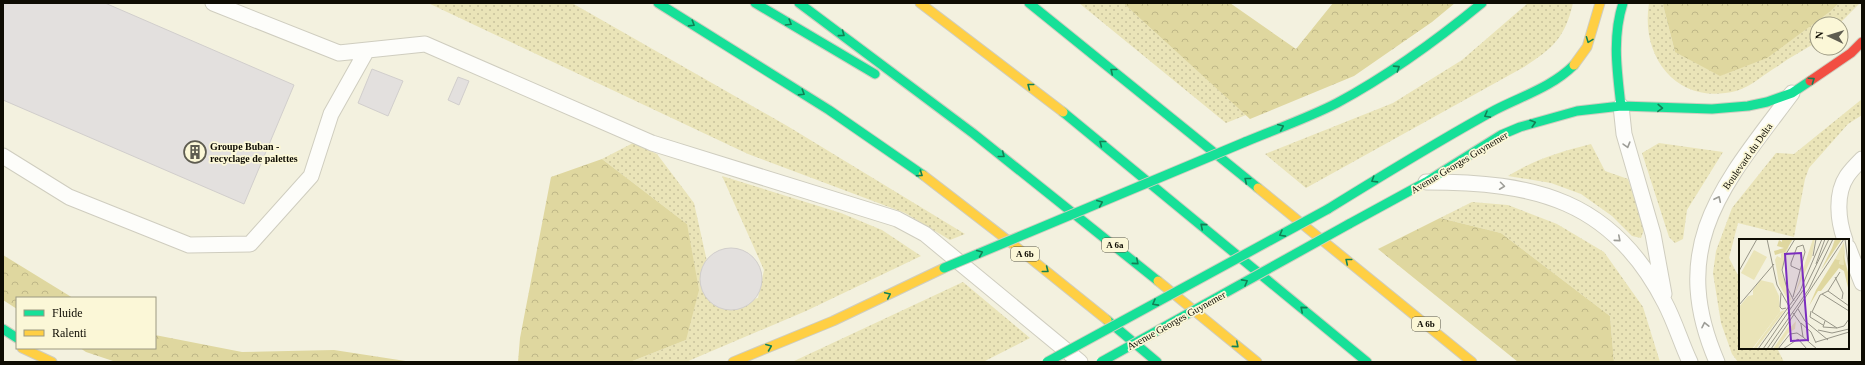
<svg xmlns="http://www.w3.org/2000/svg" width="1865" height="365" font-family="Georgia,serif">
  <defs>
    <pattern id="grass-dots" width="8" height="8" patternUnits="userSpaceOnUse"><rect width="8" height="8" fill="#eae4b8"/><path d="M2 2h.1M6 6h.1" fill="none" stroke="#c8c29d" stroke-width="1.8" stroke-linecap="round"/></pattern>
    <pattern id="forest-crowns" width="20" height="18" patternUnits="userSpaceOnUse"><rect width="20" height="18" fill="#dfd79f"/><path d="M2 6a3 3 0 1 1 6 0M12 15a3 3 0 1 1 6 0" fill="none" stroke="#beb787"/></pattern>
  </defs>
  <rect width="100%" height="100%" fill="#f3f1df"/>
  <path fill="url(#grass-dots)" d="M428 3H572L789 127 965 234 950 240 905 213 748 154Z
    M1079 3H1123L1246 115 1226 123Z
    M1528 3H1573C1565 38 1553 48 1524 67L1306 188 1265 154 1393 103 1462 60Z
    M1649 3H1664L1663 5 1675 52 1832 10 1839 3H1860L1839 24H1817V42C1804 50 1790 57 1778 66 1764 74 1751 87 1736 91 1678 106 1640 58 1649 3Z
    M1862 99V115L1848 124 1809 168 1805 179 1794 237 1738 223 1729 258 1740 279V348H1777L1784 362H1738L1732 354 1721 323 1713 273 1716 251 1732 208 1776 153 1794 154Z
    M633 143 657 154 694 203 714 293 731 304 758 298 764 270 722 176 841 213 882 230 921 256 806 311 686 362H630L686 340 687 224 602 159Z
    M1659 143 1723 152 1687 210 1683 239 1675 243 1669 237 1642 153Z
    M1591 144 1605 171 1628 179 1644 229 1641 238 1632 236 1612 216 1581 194 1551 183 1508 176C1536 159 1559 152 1591 144Z
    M1472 202 1508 205 1557 224 1604 252 1643 307 1660 362H1614L1610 316 1501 233 1440 218Z
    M963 282 1030 338 983 362H792Z"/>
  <path fill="url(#forest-crowns)" d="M1123 3H1230L1296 49 1333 3H1455L1432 22 1354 76 1250 119Z
    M1664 3H1839L1832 10 1767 58 1720 76 1675 52 1663 5Z
    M602 159 687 224 699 290 686 340 630 362H518L520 338 551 177Z
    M1440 218 1501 233 1610 316 1614 362H1518L1378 249Z
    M3 255 73 298H17V309L3 300Z
    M155 335 242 352 334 350 412 362H116L86 352 80 348H155Z"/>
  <path fill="#e3e0de" stroke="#d1cecc" d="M3 3H105L294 85 244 204 3 100Z
    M372 69 403 81 388 116 358 103Z
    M458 77 469 81 459 105 448 100Z
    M700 279a31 31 0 1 1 62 0a31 31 0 1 1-62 0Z"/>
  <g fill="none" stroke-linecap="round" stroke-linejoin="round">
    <g stroke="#cfcdbf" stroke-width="17">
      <path id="lane" d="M213 3 339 53 425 44 652 143 897 219 925 234 1080 362
        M1621 106 1624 134 1653 234 1664 294
        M3 156 69 197 189 245 250 244 311 176 331 114 367 50
        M1426 182C1534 182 1612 199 1665 303 1675 322 1681 343 1690 362
        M1845 240C1838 221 1835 194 1847 176 1851 170 1857 164 1862 159
        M1848 247 1862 283
        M1717 362C1666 244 1725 183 1792 93"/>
    </g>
    <g stroke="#cfcdbf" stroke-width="11">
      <path id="fast" d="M658 3 829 110 923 175
        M755 3 875 74
        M799 3 974 134 1158 281
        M1029 3 1258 188
        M1621 106C1617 71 1612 37 1623 3
        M1063 112 1367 362
        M1245 142C1276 129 1308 118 1337 103 1389 75 1437 40 1482 3
        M1328 209C1383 175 1438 141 1495 110 1522 96 1552 87 1574 65
        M1349 224 1426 182 1501 135 1520 127 1577 111 1621 106 1712 109 1748 106 1767 102 1792 93 1810 81
        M1107 320 1157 362
        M3 329 17 338"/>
    </g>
    <g stroke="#cfcdbf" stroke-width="11">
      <path id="slow" d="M920 3 1063 112
        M1574 65 1587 47 1600 3
        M923 175 1015 246 1107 320
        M1258 188 1472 362
        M1158 281 1257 362
        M22 348 52 362
        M733 362 833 321 944 268"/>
    </g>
    <g stroke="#cfcdbf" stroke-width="11">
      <path id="jam" d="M1810 81 1851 53 1862 42"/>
    </g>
    <use href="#lane" stroke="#fdfdfa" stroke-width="15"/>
    <use href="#fast" stroke="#16e098" stroke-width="9"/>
    <use href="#slow" stroke="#ffcf43" stroke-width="9"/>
    <use href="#jam" stroke="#f24e42" stroke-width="9"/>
    <g stroke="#cfcdbf" stroke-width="11" stroke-linecap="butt">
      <path id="fast-bridge" d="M944 268 1245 142
        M1047 362 1328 209
        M1101 362 1349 224"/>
    </g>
    <use href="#fast-bridge" stroke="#16e098" stroke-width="9"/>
  </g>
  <defs><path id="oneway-chevron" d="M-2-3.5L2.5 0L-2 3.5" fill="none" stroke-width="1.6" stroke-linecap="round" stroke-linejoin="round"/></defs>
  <g stroke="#128155">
    <use href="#oneway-chevron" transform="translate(789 23) rotate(31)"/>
    <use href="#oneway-chevron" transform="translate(692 24) rotate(32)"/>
    <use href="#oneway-chevron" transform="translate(842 34) rotate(36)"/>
    <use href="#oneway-chevron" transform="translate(1589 40) rotate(111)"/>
    <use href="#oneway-chevron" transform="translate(1397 68) rotate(-33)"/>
    <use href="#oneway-chevron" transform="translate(1113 71) rotate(-141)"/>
    <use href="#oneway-chevron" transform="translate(1812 80) rotate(-34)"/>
    <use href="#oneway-chevron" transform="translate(1030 86) rotate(-142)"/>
    <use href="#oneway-chevron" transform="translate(802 93) rotate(32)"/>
    <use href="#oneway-chevron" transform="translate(1660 108) rotate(2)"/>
    <use href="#oneway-chevron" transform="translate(1487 115) rotate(151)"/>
    <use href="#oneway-chevron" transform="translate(1533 123) rotate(-17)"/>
    <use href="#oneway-chevron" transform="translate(1281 127) rotate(-23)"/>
    <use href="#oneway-chevron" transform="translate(1102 143) rotate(-142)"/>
    <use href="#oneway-chevron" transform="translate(1002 155) rotate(38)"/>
    <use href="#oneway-chevron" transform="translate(920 174) rotate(34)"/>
    <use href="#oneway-chevron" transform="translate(1247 180) rotate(-141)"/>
    <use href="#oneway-chevron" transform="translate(1374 180) rotate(148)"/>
    <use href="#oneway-chevron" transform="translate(1100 203) rotate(-23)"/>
    <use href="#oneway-chevron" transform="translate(1203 226) rotate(-140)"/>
    <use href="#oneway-chevron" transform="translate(1282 234) rotate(151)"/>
    <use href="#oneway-chevron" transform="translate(980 253) rotate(-23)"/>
    <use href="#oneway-chevron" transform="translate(1348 261) rotate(-141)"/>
    <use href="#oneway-chevron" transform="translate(1136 262) rotate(40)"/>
    <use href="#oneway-chevron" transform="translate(1046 270) rotate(38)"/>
    <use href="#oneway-chevron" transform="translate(1245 282) rotate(-29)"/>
    <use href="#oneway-chevron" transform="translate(888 295) rotate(-25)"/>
    <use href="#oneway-chevron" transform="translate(1155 303) rotate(151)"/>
    <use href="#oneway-chevron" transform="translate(1303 309) rotate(-140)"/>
    <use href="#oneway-chevron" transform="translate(1236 345) rotate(40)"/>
    <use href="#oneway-chevron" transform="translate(769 347) rotate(-22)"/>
  </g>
  <g stroke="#9d9d97">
    <use href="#oneway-chevron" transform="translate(1627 145) rotate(74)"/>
    <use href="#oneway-chevron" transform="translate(1502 186) rotate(7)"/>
    <use href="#oneway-chevron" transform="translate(1718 199) rotate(-65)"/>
    <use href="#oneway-chevron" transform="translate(1618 239) rotate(41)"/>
    <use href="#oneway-chevron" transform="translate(1705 325) rotate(-102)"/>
  </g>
  <defs>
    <g id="building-ring" transform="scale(1.15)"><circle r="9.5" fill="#fbf7d7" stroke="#5e5c50" stroke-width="1.5"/><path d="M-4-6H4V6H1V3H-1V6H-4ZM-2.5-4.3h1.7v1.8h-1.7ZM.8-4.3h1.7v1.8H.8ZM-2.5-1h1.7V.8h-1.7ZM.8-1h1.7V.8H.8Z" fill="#5e5c50"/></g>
  </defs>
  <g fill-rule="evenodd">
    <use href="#building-ring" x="195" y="152"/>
  </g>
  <g text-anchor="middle" stroke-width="3.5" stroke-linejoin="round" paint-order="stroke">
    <g fill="#fbf7d7" stroke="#555243" stroke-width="1">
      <rect x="1102" y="238" width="26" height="14" rx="3"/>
      <rect x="1011" y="247" width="28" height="14" rx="3"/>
      <rect x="1412" y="317" width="28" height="14" rx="3"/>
    </g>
    <g font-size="9" font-weight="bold" fill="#0e0c03">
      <text x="1115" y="248">A 6a</text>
      <text x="1025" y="257">A 6b</text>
      <text x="1426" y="327">A 6b</text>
    </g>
    <g font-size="10" font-weight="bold" fill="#0e0c03" stroke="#fbf7d7" text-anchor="start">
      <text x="210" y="150">Groupe Buban -<tspan x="210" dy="12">recyclage de palettes</tspan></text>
    </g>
    <g font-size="10" fill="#0e0c03" stroke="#fbf7d7">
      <text transform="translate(1747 156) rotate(-55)" y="4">Boulevard du Delta</text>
      <text transform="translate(1459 162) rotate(-31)" y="4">Avenue Georges Guynemer</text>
      <text transform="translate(1176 320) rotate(-29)" y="4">Avenue Georges Guynemer</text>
    </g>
  </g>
  <g transform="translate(1739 239)">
    <rect width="110" height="110" fill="#f3f1df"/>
    <path d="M74 0H76L73 18 55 57ZM105 3 106 14 105 26 100 25 101 21 96 20ZM50 6 42 32 52 60 50 63 40 45 36 21 38 17 42 19V15ZM46 71 17 110H14L41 73ZM57 82 56 90 49 94 38 110H34L50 87V90Z" fill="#eae4b8"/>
    <path d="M43 0H54L46 13 36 16 35 12 45 9 38 7 40 1 43 3ZM96 0H103L82 31 93 9ZM104 14 110 37V53L105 32 100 29 82 52H79L70 67 77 51 96 20 101 21 100 25 105 26Z" fill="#dfd79f"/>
    <path d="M15 11 28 18 15 41 2 34ZM21 41 34 44 40 57 41 73 13 110H0V68L9 57 14 56V51Z" fill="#eae4b8"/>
    <path fill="none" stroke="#979587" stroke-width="1" d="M28 0 38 46 51 69M106 0 110 31M74 17 77 0M77 25 86 0M0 32 18 0M101 33 89 52 110 67M96 38 104 54 103 60M89 52 81 56 73 73 98 89 105 87 110 80M42 54 41 68 43 70 47 69M83 55 110 72M54 58 66 13 64 6 58 8 52 24V27L61 31M55 62 47 46 43 31 47 15 56 0M0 66 35 25M59 70 66 82 89 101M72 72 71 78 84 86M54 74 62 85 64 98 78 110M86 82 84 88 98 89M62 84 72 93 77 104M79 91 93 94 110 90M77 103 110 93M19 110 61 52 83 0M24 110 67 47 90 0M28 110 70 50 94 0M32 110 105 0M39 110 51 95 58 94 64 98M44 110 59 100 68 110"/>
    <path fill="#7b2cbf" fill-opacity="0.15" stroke="#7b2cbf" stroke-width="2" d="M62 14 69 101 52 102 46 15Z"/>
    <rect width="110" height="110" fill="none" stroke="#0e0c03" stroke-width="2"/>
  </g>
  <rect width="1865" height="365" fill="none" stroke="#0e0c03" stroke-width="8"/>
  <rect x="16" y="297" width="140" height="52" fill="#fbf7d7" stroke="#9c9982"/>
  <rect x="24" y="310" width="20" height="6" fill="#16e098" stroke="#9c9982"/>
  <text x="52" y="317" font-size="12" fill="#0e0c03">Fluide</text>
  <rect x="24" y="330" width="20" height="6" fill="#ffcf43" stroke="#9c9982"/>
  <text x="52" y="337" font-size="12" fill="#0e0c03">Ralenti</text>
  <g transform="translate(1829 36) rotate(274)"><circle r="19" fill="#fbf7d7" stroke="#9c9982"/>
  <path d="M0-3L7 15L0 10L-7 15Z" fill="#5e5c50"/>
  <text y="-6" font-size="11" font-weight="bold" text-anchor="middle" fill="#0e0c03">N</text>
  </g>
</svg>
